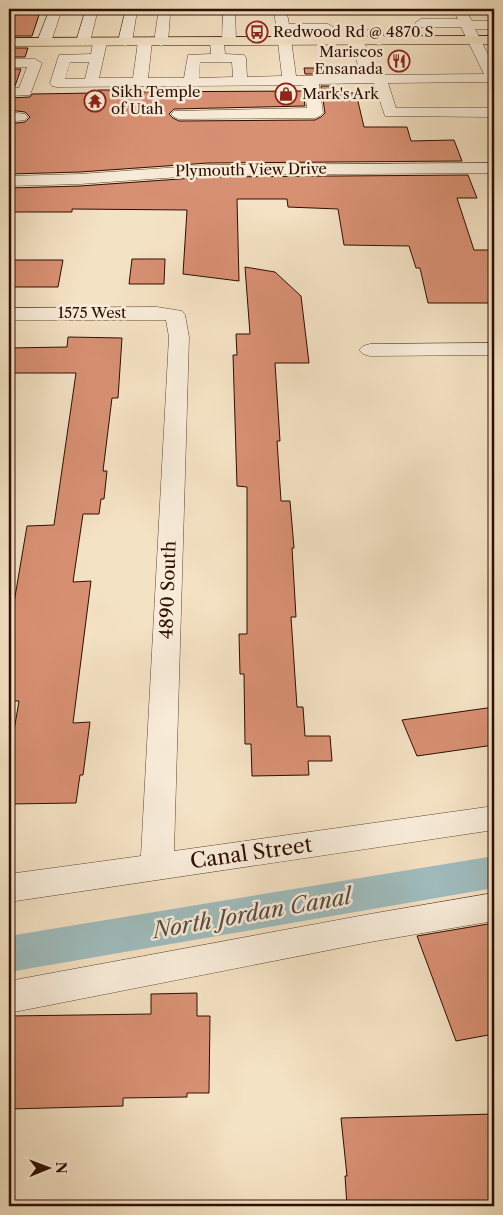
<svg xmlns="http://www.w3.org/2000/svg" width="503" height="1215" font-family="'Libre Caslon Text',serif">
  <rect width="100%" height="100%" fill="#f4e2c4"/>
  <filter id="stains"><feTurbulence type="fractalNoise" baseFrequency=".004" numOctaves="4"/><feColorMatrix values="0 0 0 0 .2 0 0 0 0 .09 0 0 0 0 .02 0 0 0 .5 -.17"/></filter>
  <radialGradient id="worn" r=".72"><stop offset=".6" stop-color="#630" stop-opacity="0"/><stop offset="1" stop-color="#630" stop-opacity=".3"/></radialGradient>
  <g fill="none" stroke-linecap="round" stroke-linejoin="round">
    <path fill="#9fbcbd" fill-rule="evenodd" d="M494 856V888L9 972V936Z"/>
  </g>
  <path fill="#d89073" stroke="#2e0e00" d="M9 9H41L32 36H9Z
    M9 48H28L25 57H9Z
    M304 68H331L332 74H305Z
    M9 69H21L15 86H9Z
    M321 86H335L336 93H356L364 127H407L411 141 454 140 462 161 208 163 80 172 9 174V124L25 122 30 117 25 112 9 110V98L30 97 32 94 97 93 98 90H122V92L303 91 305 106 174 109 169 114 173 118 179 121 315 120 321 117 325 113Z
    M468 175 477 198H457L474 250H494V303H428L420 268H416L409 246 344 245 338 209 288 207 287 199H237L239 281 183 274 187 210 72 209V212H9V188L80 186 208 177Z
    M132 259H165L164 284H129Z
    M9 260H63L58 287H9Z
    M245 267 275 272 301 296 309 363H275L280 441H277L281 501H290L294 548H292L296 617H291L297 707H303L305 736H330L332 761H308L309 775 252 776 251 744H245L244 674H240L239 634H247V487L237 486 233 355H237L236 334H250Z
    M68 337 122 338 118 398H112L103 471H107L104 499H101L99 514H83L73 582 91 581 73 723 90 722 83 775H80L76 803 9 804V760L19 701H9V632L27 526 54 525 76 373H9V348L67 347Z
    M494 707V745L417 756 402 720Z
    M494 923V1034L456 1041 417 936Z
    M197 993V1016H210L209 1093H187V1097L123 1098V1106L9 1109V1016L151 1014V994Z
    M494 1114V1206H347L345 1176H347L341 1118Z"/>
  <g fill="none" stroke-linecap="round" stroke-linejoin="round">
    <g stroke="#604331" stroke-width="1">
      <path id="minor" d="M50 9H62L51 42 44 46 37 42Z
        M86 9H98L90 42 83 46 76 42Z
        M126 9H136L137 11 132 42 125 46 118 42Z
        M223 9H235L236 41 229 45 224 43 225 54 244 55 246 58 247 77 282 76 274 9H286L289 24H328L335 28 328 32H290L296 76 366 75 359 68 350 41 357 37 364 41 372 66 383 75 484 74 461 27H421L415 23 421 19H458L453 9H465L472 21H494V29H475L494 66V84L488 82 388 83 396 108H494V117L385 116 374 83 319 84 323 113 320 116 315 118 179 119 174 117 171 114 174 111 307 108 304 85 57 87 52 86 50 83 59 55 91 54 93 42 100 38 107 42 99 78H133L138 42 145 38 152 42 148 78H184L188 55 211 54 210 41 212 38 217 37 222 39ZM70 62H89L85 79H65ZM200 62H232L233 77 199 78Z
        M164 11 170 15 168 42 161 46 154 42 158 15Z
        M375 26 382 30 385 41 383 44 378 45 371 41 368 30Z
        M9 59H35L42 63 30 95 9 96V88H19L27 67H9Z
        M9 112 25 114 28 117 25 120 9 122Z
        M494 163V173L208 175 80 184 9 186V176L80 174 208 165Z
        M157 307 182 311 185 315 189 337 174 851 494 806V830L9 902V874L141 856 169 337 166 320H9V308Z
        M494 343V355L370 356 363 354 359 350 363 346 370 344Z
        M494 893V921L370 942 9 1013V981L370 914Z"/>
    </g>
    <g stroke="#2e0e00" stroke-width="1">
      <path id="major" d="M494 36V44L9 46V38Z"/>
    </g>
    <use href="#minor" fill="#f8ecd9" fill-rule="evenodd"/>
    <use href="#major" fill="#f4e2c4" fill-rule="evenodd"/>
  </g>
  <defs>
    <g id="bus-ring" transform="scale(1.125)"><circle r="9.5" fill="#f8ecd9" stroke="#8f2418" stroke-width="1.5"/><path d="M-5-6H5V4H4V6H2V4H-2V6H-4V4H-5ZM-3.5-4V0h7V-4ZM-3.5 1.2v1.5H-2V1.2ZM2 1.2v1.5H3.5V1.2Z" fill="#8f2418"/></g>
    <g id="restaurant-ring" transform="scale(1.125)"><circle r="9.5" fill="#f8ecd9" stroke="#8f2418" stroke-width="1.5"/><path d="M-5-6h1v4h1v-4h1v4h1v-4h1v5L-1.5 .5V6h-2V.5L-5-1ZM5-6V6H3V1.5H1.5Q1.5-4 5-6Z" fill="#8f2418"/></g>
    <g id="shop-ring" transform="scale(1.125)"><circle r="9.5" fill="#f8ecd9" stroke="#8f2418" stroke-width="1.5"/><path d="M-5-2.5h2.3a2.7 3.5 0 0 1 5.4 0H5L5.5 6h-11ZM-1.5-2.5h3a1.5 2.3 0 0 0-3 0Z" fill="#8f2418"/></g>
    <g id="temple-ring" transform="scale(1.125)"><circle r="9.5" fill="#f8ecd9" stroke="#8f2418" stroke-width="1.5"/><path d="M0-6L5-2H3V0L6.5 2.5H4V6H1.5V3h-3V6H-4V2.5H-6.5L-3 0V-2H-5Z" fill="#8f2418"/></g>
  </defs>
  <g fill-rule="evenodd">
    <use href="#bus-ring" x="257" y="32"/>
    <use href="#restaurant-ring" x="399" y="61"/>
    <use href="#shop-ring" x="286" y="94"/>
    <use href="#temple-ring" x="95" y="101"/>
  </g>
  <g text-anchor="middle" stroke-width="5" stroke-linejoin="round" paint-order="stroke">
    <g font-size="15" fill="#2e0e00" stroke="#f8ecd9" text-anchor="start">
      <text x="273" y="37">Redwood Rd @ 4870 S</text>
      <text x="383" y="57" text-anchor="end">Mariscos<tspan x="383" dy="17">Ensanada</tspan></text>
      <text x="111" y="97">Sikh Temple<tspan x="111" dy="17">of Utah</tspan></text>
      <text x="302" y="99">Mark's Ark</text>
    </g>
    <g font-size="15" fill="#2e0e00" stroke="#f8ecd9">
      <text transform="translate(251 170) rotate(-1)" y="5">Plymouth View Drive</text>
      <text x="92" y="318">1575 West</text>
    </g>
    <g font-size="18" fill="#2e0e00" stroke="#f8ecd9">
      <text transform="translate(168 590) rotate(-88)" y="6">4890 South</text>
    </g>
    <g font-size="21" fill="#2e0e00" stroke="#f8ecd9">
      <text transform="translate(251 853) rotate(-8)" y="7">Canal Street</text>
    </g>
    <g font-size="22" font-style="italic" fill="#564b42" stroke="#f8ecd9">
      <text transform="translate(252 913) rotate(-10)" y="8">North Jordan Canal</text>
    </g>
  </g>
  <rect width="503" height="1215" fill="none" stroke="#f4e2c4" stroke-width="30"/>
  <rect x="10" y="10" width="483" height="1195" fill="none" stroke="#2e0e00" stroke-width="2.5"/>
  <rect x="15" y="15" width="473" height="1185" fill="none" stroke="#2e0e00"/>
  <g transform="translate(48 1168) rotate(89)" stroke="#f8ecd9" stroke-width="4" paint-order="stroke">
  <path d="M0-4L9 19L0 12L-9 19Z" fill="#2e0e00"/>
  <text y="-8" font-size="14" font-weight="bold" text-anchor="middle" fill="#2e0e00">N</text>
  </g>
  <rect width="100%" height="100%" filter="url(#stains)"/>
  <rect width="100%" height="100%" fill="url(#worn)"/>
</svg>
